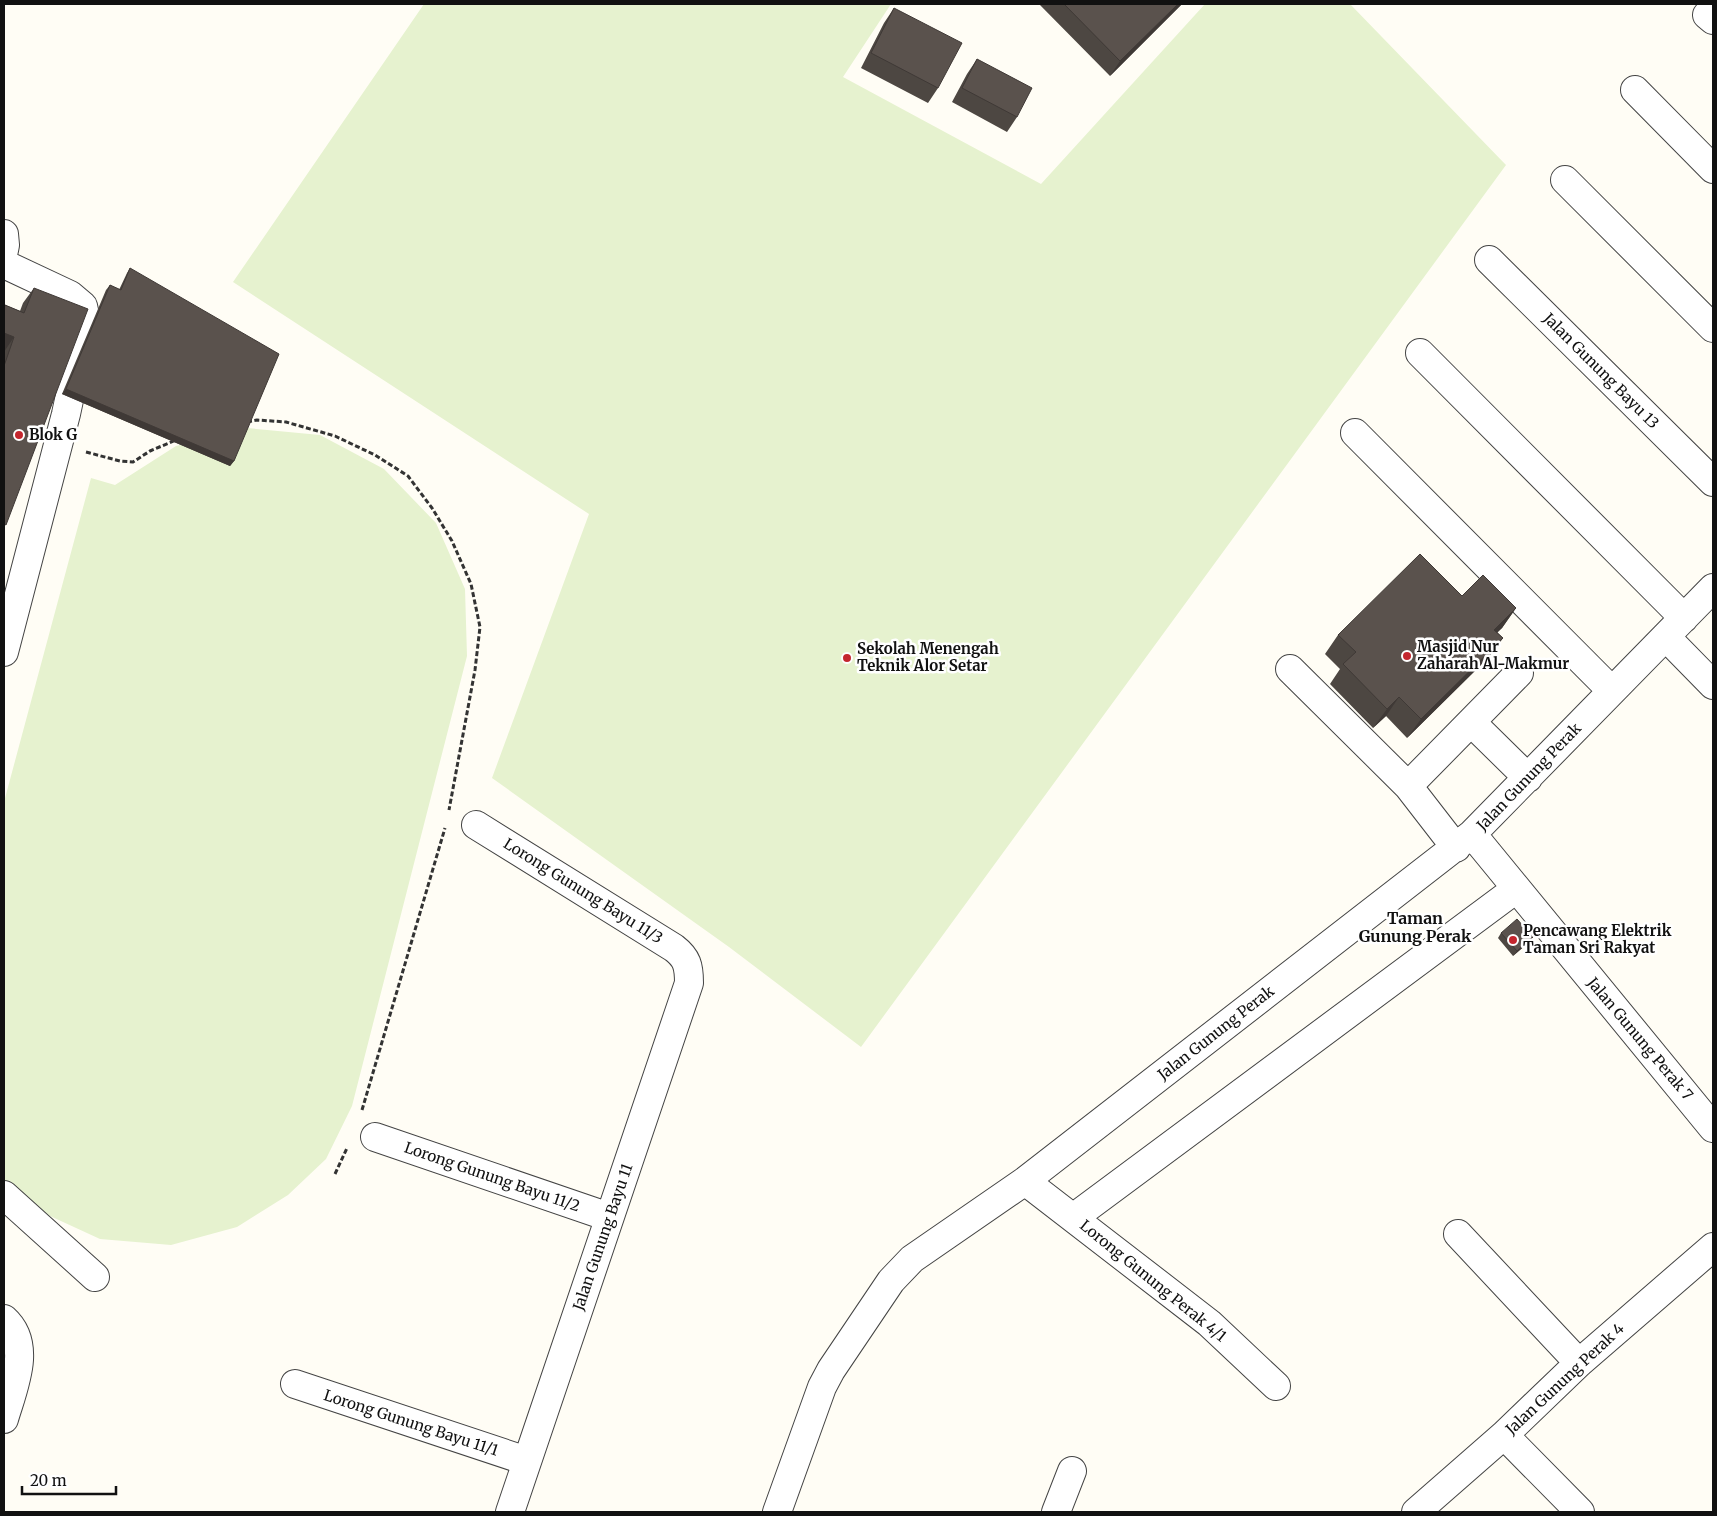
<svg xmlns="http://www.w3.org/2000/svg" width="1717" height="1516" font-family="Merriweather,serif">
  <rect width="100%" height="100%" fill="#fffdf5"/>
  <path fill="#e6f2cf" d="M424 4H891L843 77 1041 184 1205 4H1350L1506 165 861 1047 729 947 492 778 589 514 233 282Z
    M247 428 320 435 384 469 436 523 465 589 467 656 352 1106 326 1159 288 1195 237 1227 171 1245 100 1239 37 1210 4 1180V802L91 478 115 485 176 446Z"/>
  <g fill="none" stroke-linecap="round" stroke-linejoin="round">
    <g stroke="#444" stroke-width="30">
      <path id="minor" d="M1707 15 1713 20
        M1635 90 1713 169
        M1565 180 1713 328
        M4 234 5 245 4 250
        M1489 260 1713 482
        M4 264 70 295 83 306 86 320 66 414 4 652
        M1420 353 1684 618
        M1355 433 1612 691
        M1666 637 1713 685
        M1290 669 1408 786 1456 848
        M1471 722 1528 778
        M1408 786 1519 673
        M476 825 674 948C687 958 689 966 689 983L510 1512
        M1472 834 1713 1128
        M375 1137 609 1217
        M1025 1181 1209 1323 1276 1386
        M4 1195 95 1277
        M1073 1218 1516 889
        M1458 1234 1579 1363
        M4 1319C33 1345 13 1388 4 1419
        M295 1384 527 1461
        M1504 1435 1580 1512
        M777 1512 822 1387 831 1370 891 1281 912 1259 1025 1181 1472 834 1713 588
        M1056 1512 1072 1471
        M1416 1512 1504 1435 1579 1363 1713 1247"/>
    </g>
    <path stroke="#333" stroke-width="3" stroke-dasharray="5 2.5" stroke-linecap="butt" d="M247 422 257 420 286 422 335 436 375 455 408 476 432 508 452 541 471 584 480 627 475 670 449 810
      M86 452 120 461 133 462 150 451 176 440
      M362 1110 445 828
      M335 1174 347 1148"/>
    <use href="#minor" stroke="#fff" stroke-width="28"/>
  </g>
  <path fill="#4d4742" d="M1039 4H1182L1110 76Z
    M894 8 938 88 928 103 861 68 884 23Z
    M977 59 1017 117 1007 132 952 102 967 74Z
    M130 268 234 461 230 466 62 394 106 290 110 285 119 290 127 273Z
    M34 288 4 527V308L5 305 20 311 23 303Z
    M1462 596 1516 608 1502 628 1497 632 1503 638 1489 657 1407 738 1386 716 1373 728 1330 684 1340 669 1325 654 1338 635Z
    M1501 933 1533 937 1529 942 1513 956 1498 938Z"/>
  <path fill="#3f3936" d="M1178 4H1182L1110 76 1120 61Z
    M4 333 14 337 4 352Z
    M66 389 234 461 230 466 62 394Z
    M1516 608 1502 628 1481 649 1494 630Z
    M1503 638 1489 657 1407 738 1421 719Z
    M1399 697 1386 716 1373 728 1387 709Z
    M1533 937 1529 942 1513 956 1517 951Z"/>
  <path fill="#5a524d" stroke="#3f3936" d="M1064 4H1178L1120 61Z
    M894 8 962 43 938 88 871 53Z
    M977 59 1032 88 1017 117 962 88Z
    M130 268 279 354 234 461 66 389 110 285 121 290Z
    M34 288 88 309 6 525 4 524V366L14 337 4 333V309L5 305 24 313Z
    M1420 554 1462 596 1483 575 1516 608 1494 630 1503 638 1421 719 1399 697 1387 709 1343 664 1356 652 1338 635Z
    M1517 919 1533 937 1517 951 1501 933Z"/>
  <g fill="#c4262e" stroke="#fff" stroke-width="2">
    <circle cx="19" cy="435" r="5"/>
    <circle cx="1407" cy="656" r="5"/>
    <circle cx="847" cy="658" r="5"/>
    <circle cx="1513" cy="940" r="5"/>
  </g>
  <g text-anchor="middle" stroke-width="5" stroke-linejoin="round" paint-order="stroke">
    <g font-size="15" fill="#111" stroke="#fff">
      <text transform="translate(1601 371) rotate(45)" y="5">Jalan Gunung Bayu 13</text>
      <text transform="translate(1529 777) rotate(-46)" y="5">Jalan Gunung Perak</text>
      <text transform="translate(583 891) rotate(32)" y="5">Lorong Gunung Bayu 11/3</text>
      <text transform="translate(1216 1033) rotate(-38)" y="5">Jalan Gunung Perak</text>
      <text transform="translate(1640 1039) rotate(50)" y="5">Jalan Gunung Perak 7</text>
      <text transform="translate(492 1177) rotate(19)" y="5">Lorong Gunung Bayu 11/2</text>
      <text transform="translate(603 1237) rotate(-71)" y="5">Jalan Gunung Bayu 11</text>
      <text transform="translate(1153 1281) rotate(39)" y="5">Lorong Gunung Perak 4/1</text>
      <text transform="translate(1565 1379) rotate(-43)" y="5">Jalan Gunung Perak 4</text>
      <text transform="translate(411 1423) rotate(18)" y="5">Lorong Gunung Bayu 11/1</text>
    </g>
    <g font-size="15" font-weight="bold" fill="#111" stroke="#fff" text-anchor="start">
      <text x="29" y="440">Blok G</text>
      <text x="1417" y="652">Masjid Nur<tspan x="1417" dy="17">Zaharah Al-Makmur</tspan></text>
      <text x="857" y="654">Sekolah Menengah<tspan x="857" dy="17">Teknik Alor Setar</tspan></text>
      <text x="1523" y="936">Pencawang Elektrik<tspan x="1523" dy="17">Taman Sri Rakyat</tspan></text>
    </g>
    <g font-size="16" font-weight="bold" fill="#111" stroke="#fff">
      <text x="1415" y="924">Taman<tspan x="1415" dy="18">Gunung Perak</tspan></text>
    </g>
  </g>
  <rect width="1717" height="1516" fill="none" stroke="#111111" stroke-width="10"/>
  <path d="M22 1486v8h94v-8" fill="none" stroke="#111111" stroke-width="2.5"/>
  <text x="30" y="1486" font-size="15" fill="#111111" stroke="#ffffff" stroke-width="4" paint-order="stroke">20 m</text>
</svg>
